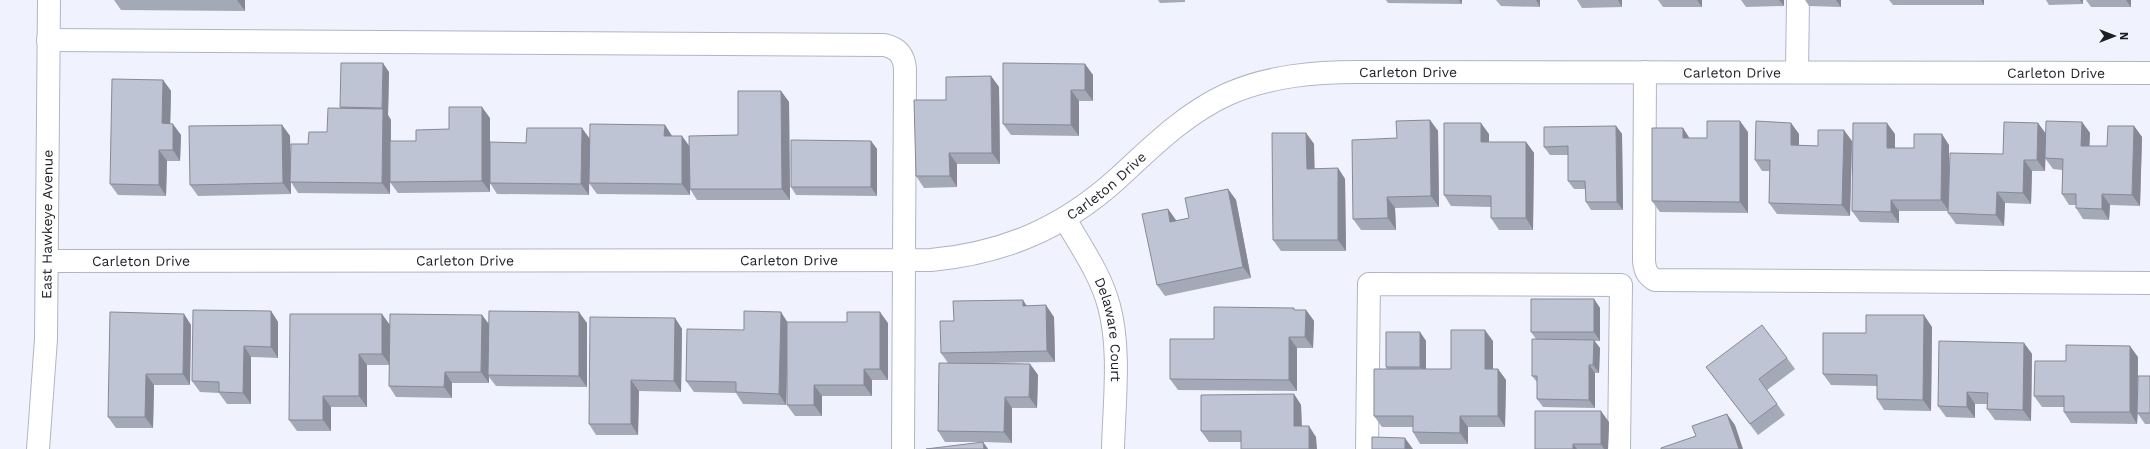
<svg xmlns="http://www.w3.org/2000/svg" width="2150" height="449" font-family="'Work Sans',sans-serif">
  <rect width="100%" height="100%" fill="#f0f3fe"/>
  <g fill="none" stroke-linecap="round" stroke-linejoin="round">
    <g stroke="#b0b5c6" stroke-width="24">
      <g id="minor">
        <path d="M48 40 884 45C898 48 904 55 905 69L903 449"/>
        <path d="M1645 72 1644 261C1645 271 1647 275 1655 280L2150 283"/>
        <path d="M1797 72 1798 0"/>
        <path id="s1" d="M1065 219C1081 247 1101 275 1109 306 1121 350 1114 404 1113 449"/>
        <path id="s2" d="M47 261 931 260C1004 253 1061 229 1116 180 1151 148 1184 114 1228 94 1269 76 1314 72 1358 72L2150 73"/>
        <path id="s3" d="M38 449 46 339 49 0"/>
        <path d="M1367 449 1369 284 1621 285 1619 449"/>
      </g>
    </g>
    <use href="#minor" stroke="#fff" stroke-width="22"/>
  </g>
  <path fill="#a4a9b7" d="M114 0H245V11L121 10Z
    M1158 0H1185V2L1160 3Z
    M1386 0H1462V4L1388 3Z
    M1496 0H1540V7L1501 6Z
    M1577 0H1622V7L1582 8Z
    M1658 0H1702V7H1663Z
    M1741 0H1784V6L1746 7Z
    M1805 0H1841V7L1809 6Z
    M1889 0H1984V5H1893Z
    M2046 0H2083V4L2049 5Z
    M2086 0H2131V7H2091Z
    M1085 64 1093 75V101H1079V136L1011 135 1003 124Z
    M389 72 388 115 391 120V141H416L449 129 490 118V160L526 143 590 139 665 125 672 136 689 146 738 135 781 91 789 102 790 200H697L690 189V195L597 194 589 183V195L497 194 490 183V192L398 193 390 182V174V194L298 193 291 182V194L198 196 190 185 282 125 290 136 291 172 308 144 327 132 341 109 340 107Z
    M991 76 999 87 1000 164H957V187L924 188 916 176 946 100Z
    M163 80 171 91 170 124 181 135 180 161H167L166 196 118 195 110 184Z
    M1430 120 1438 131 1439 207 1395 208 1396 230H1361L1353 219 1397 138Z
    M2082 122 2090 133 2089 146H2107L2134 126 2142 137 2140 206 2110 205 2109 220 2083 219 2076 208V205H2069L2062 194V170L2053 169 2045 158Z
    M1791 123 1799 134V145L1818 146 1852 141 1850 216 1777 214 1769 203 1770 171H1762L1755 160Z
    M2038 123 2046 134 2045 171H2032L2031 204 2005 203 2004 226 1956 224 1948 213V211H1899V223L1860 222 1852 211 1895 134V148H1914L1949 145V166L2003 154Z
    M1616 126 1622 134 1623 210H1591L1586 202 1585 189H1574L1568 181V155H1550L1544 147Z
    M1683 128 1689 138H1707L1748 132V213L1660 212 1652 201Z
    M1306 133 1314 144V169L1338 168 1345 179 1346 251H1281L1273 240Z
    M1489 134V142H1526L1534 153 1533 230H1499L1491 218V207L1451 206 1444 195Z
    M871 141 877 149V196L796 195 791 187Z
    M1228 189 1236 200 1251 278 1165 296 1157 285 1168 209 1176 221 1189 218Z
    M1594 299 1600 308V341H1594L1600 348 1599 373H1595V408L1543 407 1537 399V382L1532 376 1536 339 1531 332Z
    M1027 306 1054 317 1055 362 991 363 1030 364 1038 375 1037 408H1012V443L983 442 988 449H984L981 442H945L938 431 948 363 941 353 954 321Z
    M1295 310H1306L1314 321 1313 348H1297V391L1178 390 1170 379 1214 339Z
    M271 311 278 322V358L251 357V404H227L219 393 200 392 192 381Z
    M184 314 191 325 190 385H154L153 428H116L108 417Z
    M482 315 489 324 587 323V387L496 386 489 377V383H452V398L396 397 389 386V365H367V407H331V431H297L289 420 389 325Z
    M675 318 682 329 681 392 639 391 638 435H596L589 424Z
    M788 322 888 323V380H872V396H822V416H795L787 405V364L786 405 743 404 736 393 694 392 686 381 744 330Z
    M1932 327 1931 411 1884 410 1877 399V386L1831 385 1823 374 1866 333Z
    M1420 332 1426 341V369H1451L1493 341V369H1498L1506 380 1505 427H1468V444H1420L1413 432V427H1382L1374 416 1387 369 1386 367Z
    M2024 343 2032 354 2031 421 1995 420 1987 409V404H1975V418L1946 417 1938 406Z
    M2138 357V383L2150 376V424H2145L2138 414 2137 424 2071 423 2064 412V407H2042L2034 396 2066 361Z
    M1787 358 1795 369 1767 390 1785 415 1758 435 1706 367Z
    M1294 394 1301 405 1302 426 1316 437 1241 442H1209L1201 431Z
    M1609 422 1608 449H1535Z"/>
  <path fill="#868995" d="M237 0H245V11Z
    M1459 0H1462V4Z
    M1536 0H1540V7Z
    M1618 0H1622V7Z
    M1697 0H1702V7Z
    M1779 0H1784V6Z
    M1836 0H1841V7Z
    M1981 0H1984V5Z
    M2080 0H2083V4Z
    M2126 0H2131V7Z
    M383 63 389 72 388 115 391 120 390 194 382 183 383 110 382 108Z
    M1085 64 1093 75V101L1085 90Z
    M991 76 999 87 1000 164 992 153Z
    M163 80 171 91 170 134 162 123Z
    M1071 90 1079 101V136L1071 125Z
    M781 91 789 102 790 200 782 189Z
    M482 107 490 118V192L482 181Z
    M1430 120 1438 131 1439 207 1431 196Z
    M1740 121 1748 132V213L1740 202Z
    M2082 122 2090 133 2089 157 2081 146Z
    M1481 123 1489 134V153L1481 142Z
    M1791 123 1799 134V156L1791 145Z
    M1887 123 1895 134V159L1887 148Z
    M2038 123 2046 134 2045 171 2037 160Z
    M173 124 181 135 180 161 173 150Z
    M282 125 290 136 291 194 283 183Z
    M665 125 672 136V147L664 136Z
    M1616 126 1622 134 1623 210 1617 202Z
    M2134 126 2142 137 2140 206 2132 195Z
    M582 128 590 139 589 195 581 184Z
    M1683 128 1690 139 1683 138Z
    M1844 130 1852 141 1850 216 1842 205Z
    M1306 133 1314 144 1315 180 1307 169Z
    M1942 134 1949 145V211L1941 200Z
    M682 136 690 147V195L682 184Z
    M871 141 877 149V196L871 187Z
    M1526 142 1534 153 1533 230 1526 218Z
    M159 150 167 161 166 196 159 185Z
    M949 153 957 164V187L950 176Z
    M2024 160 2032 171 2031 204 2023 193Z
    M1338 168 1345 179 1346 251 1338 240Z
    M1228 189 1236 200 1251 278 1243 267Z
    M1997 192 2005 203 2004 226 1996 215Z
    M2102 194 2110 205 2109 220 2102 209Z
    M1387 197 1395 208 1396 230 1388 218Z
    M1891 200 1899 211V223L1891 212Z
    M1168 209 1176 220 1178 233 1170 222Z
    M1594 299 1600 308V341L1594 332Z
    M1023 300 1030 311 1023 306Z
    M1046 305 1054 317 1055 362 1047 351Z
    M1306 310 1314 321 1313 348 1305 337Z
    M271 311 278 322V358L271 347Z
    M579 312 587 323V387L579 376Z
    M781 312 788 323 786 405 779 394Z
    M880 312 888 323V380L880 369Z
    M184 314 191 325 190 385 183 374Z
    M382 314 390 325V365L382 354Z
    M482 315 490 326 488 375 489 377V383L481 372Z
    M1924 315 1932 327 1931 411 1923 400Z
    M675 318 682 329 681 392 674 381Z
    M1485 330 1493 341V380L1485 369Z
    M1420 332 1426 341V375L1420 367Z
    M1289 337 1297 348V391L1289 380Z
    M1594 340 1600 348 1599 373 1593 365Z
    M2024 343 2032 354 2031 421 2023 410Z
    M244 346 251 357V404L243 393Z
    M2130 346 2138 357 2137 424 2130 412Z
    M359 354 367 365V407L359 396Z
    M1030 364 1038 375 1037 408 1029 397Z
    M1589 365 1595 373V408L1589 400Z
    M864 369 872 380V396L864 385Z
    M1498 369 1506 380 1505 427 1498 416Z
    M445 372 452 383V398L444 387Z
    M146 374 154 385 153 428 145 417Z
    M631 380 639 391 638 435 631 424Z
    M814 385 822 396V416L814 405Z
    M1967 392 1975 404V418L1967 407Z
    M1294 394 1301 405 1302 437 1294 426Z
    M323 396 331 407V431L323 420Z
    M1005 397 1012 408V443L1004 432Z
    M1601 411 1609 422 1608 449H1604L1601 444Z
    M1727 414 1735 425 1743 449H1739Z
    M1460 416 1468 427V444L1460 433Z
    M1309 426 1316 437 1317 449H1309Z
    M1405 438 1413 449H1405Z
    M983 442 988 449H984Z
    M1573 444 1577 449H1573Z"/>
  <path fill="#bfc4d5" stroke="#868995" d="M341 63H383L382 108 340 107Z
    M1003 63 1085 64V90H1071V125L1003 124Z
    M991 76 992 153H949L950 176H916L914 100H946V77Z
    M112 79 163 80 162 123 173 124V150H159V185L110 184Z
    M738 91H781L782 189H690L689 136 738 135Z
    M449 107H482V181L390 182V141H416V130L449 129Z
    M328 108 383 109 382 183 290 182 291 144H308L309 132H327Z
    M1430 120 1431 196 1387 197 1388 218 1353 219 1352 140 1397 138 1396 121Z
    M1707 121H1740V202L1652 201V128H1683V138H1707Z
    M1756 121 1791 123V145L1818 146V130H1844L1842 205 1769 203 1770 160H1755Z
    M2046 121 2082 122 2081 146H2107L2108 126H2134L2132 195 2102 194V209L2076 208V194H2062L2063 159 2045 158Z
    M2004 122 2038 123 2037 160H2024L2023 193 1997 192 1996 215 1948 213 1950 153 2003 154Z
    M1444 123H1481V142H1526V218H1491V196L1444 195Z
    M1853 123H1887V148H1914V134H1942L1941 200H1891V212L1852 211Z
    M590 124 665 125 664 136H682V184L589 183Z
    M282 125 283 183 190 185 189 126Z
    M1616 126 1617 202H1586L1585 181H1568V146L1544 147V127Z
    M527 128H582L581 184 490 183V142L526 143Z
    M1272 133H1306L1307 169 1338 168V240H1273Z
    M791 140 871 141V187H791Z
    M1228 189 1243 267 1157 285 1142 214 1168 209 1170 222 1189 218 1185 198Z
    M1531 299H1594V332H1531Z
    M1023 300V306L1046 305 1047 351 941 353 940 321H954L953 301Z
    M1214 307 1294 308V310H1306L1305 337H1289V380L1170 379V339H1214Z
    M193 310 271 311V347L244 346 243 393 219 392V382L192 381Z
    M489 311 579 312V376L488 375Z
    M744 311 781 312 779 394 736 392V382L686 381 687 329 744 330Z
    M110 312 184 314 183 374H146L145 417H108Z
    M847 312H880V369H864V385H814V405H787V322H847Z
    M290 314H382V354H359V396H323V420H289Z
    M390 314 482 315 481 372H445L444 387 389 386Z
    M1866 315H1924L1923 400 1877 399V375L1823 374V333H1866Z
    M590 317 675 318 674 381 631 380V424H589Z
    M1762 325 1787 358 1759 379 1777 404 1750 424 1706 367Z
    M1451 330H1485V369H1498V416H1460V433L1413 432V416H1374V369H1451Z
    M1386 332H1420V367H1386Z
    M1532 339 1594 340 1593 365H1589V400L1537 399V376H1532Z
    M1939 341 2024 343 2023 410 1987 409 1988 393 1967 392V407L1938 406Z
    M2066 345 2130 346V412H2064V396H2034L2035 361H2066Z
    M939 363 1030 364 1029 397H1005L1004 432 938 431Z
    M2138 376H2150V413H2137Z
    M1294 394V426H1309V449H1241V431H1201V395Z
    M1535 411H1601V444H1573V449H1535Z
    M1727 414 1739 449H1661V448L1696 436 1692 426Z
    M1372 437 1405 438V449H1372Z
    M983 442 984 449H926Z"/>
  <g text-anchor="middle" stroke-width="3.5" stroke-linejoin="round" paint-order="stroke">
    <g font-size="14" fill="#1d1f25" stroke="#f0f3fe">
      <text dy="5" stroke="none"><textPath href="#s2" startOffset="1414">Carleton Drive</textPath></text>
      <text dy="5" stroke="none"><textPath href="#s2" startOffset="1738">Carleton Drive</textPath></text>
      <text dy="5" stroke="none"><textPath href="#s2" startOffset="2062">Carleton Drive</textPath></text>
      <text dy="5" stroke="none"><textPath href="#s2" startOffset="1078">Carleton Drive</textPath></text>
      <text dy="5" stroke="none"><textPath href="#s3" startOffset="225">East Hawkeye Avenue</textPath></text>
      <text dy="5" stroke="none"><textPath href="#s2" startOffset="94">Carleton Drive</textPath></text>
      <text dy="5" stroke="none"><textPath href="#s2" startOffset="418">Carleton Drive</textPath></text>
      <text dy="5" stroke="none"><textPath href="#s2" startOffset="742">Carleton Drive</textPath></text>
      <text dy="5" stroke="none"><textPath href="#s1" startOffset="121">Delaware Court</textPath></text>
    </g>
  </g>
  <g transform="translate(2114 36) rotate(90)" stroke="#f0f3fe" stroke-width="3" paint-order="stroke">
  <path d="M0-3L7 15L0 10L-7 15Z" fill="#1d1f25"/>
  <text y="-6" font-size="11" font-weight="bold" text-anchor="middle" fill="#1d1f25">N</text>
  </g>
</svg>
